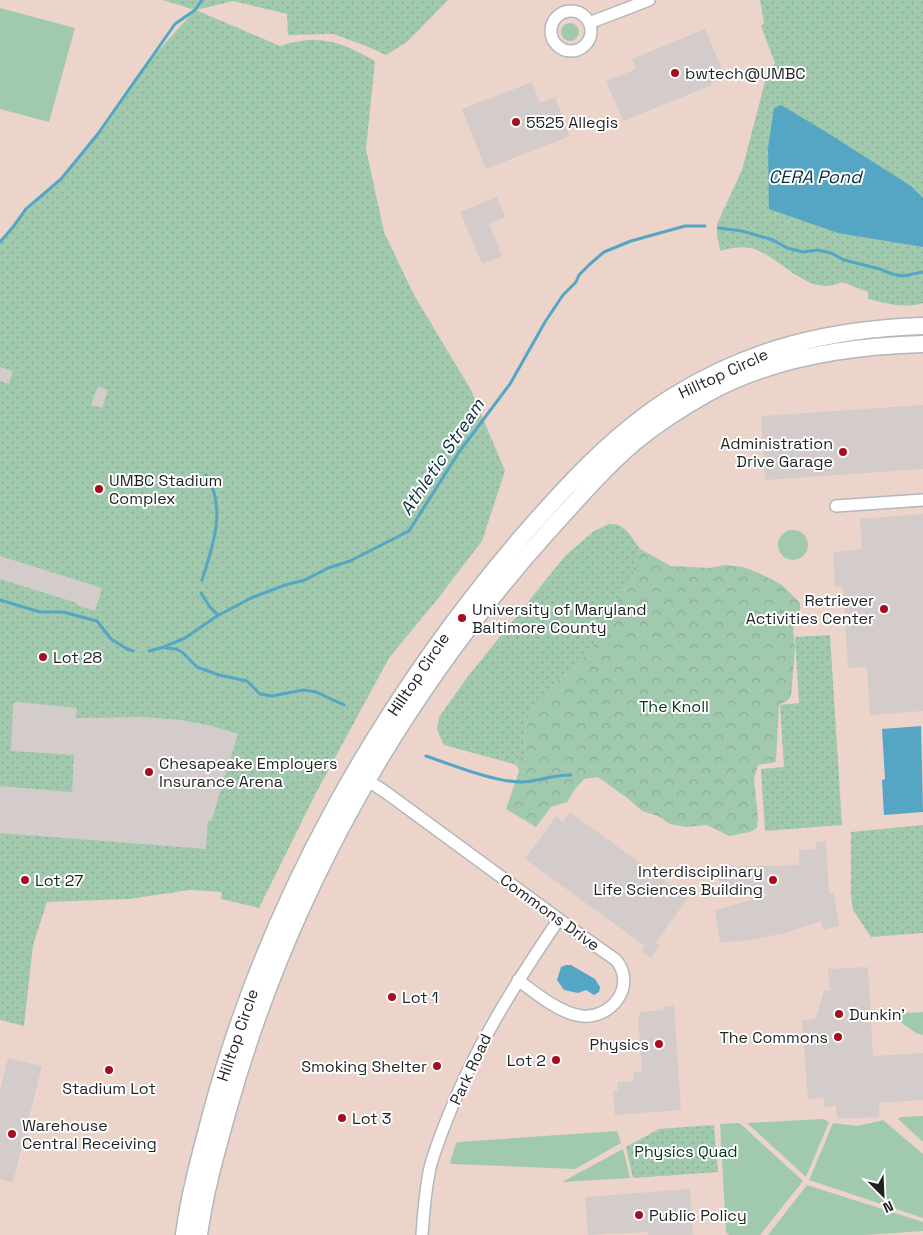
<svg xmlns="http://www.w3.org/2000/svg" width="923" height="1235" font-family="'Space Grotesk',sans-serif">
  <defs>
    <pattern id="forest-crowns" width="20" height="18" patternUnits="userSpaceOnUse" patternTransform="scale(1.25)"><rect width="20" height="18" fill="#a1c9ad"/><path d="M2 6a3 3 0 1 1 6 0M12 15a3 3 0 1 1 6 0" fill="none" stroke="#8aac95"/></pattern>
    <pattern id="park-dots" width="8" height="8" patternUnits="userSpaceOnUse" patternTransform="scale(1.25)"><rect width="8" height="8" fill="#a1c9ad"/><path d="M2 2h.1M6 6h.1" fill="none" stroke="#8aac95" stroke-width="1.8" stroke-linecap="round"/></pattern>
  </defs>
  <rect width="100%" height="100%" fill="#e0e4e9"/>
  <path fill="#ecd4ca" d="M0 0H923V1235H0Z"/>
  <path fill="#a1c9ad" d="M0 8 75 28 49 122 0 109Z
    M561 32a9 9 0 1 1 18 0a9 9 0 1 1-18 0Z
    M778 545a15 15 0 1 1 30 0a15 15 0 1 1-30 0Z
    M923 1012V1035L916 1033 889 1014Z
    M923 1116V1142L898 1119 901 1117Z
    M823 1119 829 1122 806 1177 747 1123Z
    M883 1120 923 1154V1218L809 1180 833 1123 858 1126Z
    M739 1123 743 1126 803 1181 760 1235H729L726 1232 720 1124Z
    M617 1131 621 1143 575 1169 452 1164 450 1163 456 1143 459 1142Z
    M623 1149 630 1178 562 1182Z
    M807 1185 923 1222V1231L865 1235H768Z"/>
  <path fill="url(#forest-crowns)" d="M640 549 671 566 710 568 725 565 743 567 759 573 782 585 800 603V611L795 617 793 627 795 648 791 696 787 701 779 705 776 762 758 765 754 779 758 817 757 828 750 832 729 836 707 825 686 827 670 824 658 816 642 811 631 801 598 777 584 779 575 789 567 802 551 807 536 827 506 809 519 771 517 766 514 764 524 753 525 728 530 713 546 698 553 685 573 670 601 635 618 599 632 579 636 559Z"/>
  <path fill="url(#park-dots)" d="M163 0H448L407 42 386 55 366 46 333 34 288 35 287 14 233 1 196 10 280 46C320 34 339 41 375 61L366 149 384 232 414 295 471 390 505 471 482 541 436 601 389 658 316 793 259 908 221 899 222 892 190 890 129 899 47 902 33 945 24 1026 0 1020V241L20 218 61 178 92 141 140 71 195 10Z
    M760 0H923V303C905 309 885 303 868 299V292L842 282C807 299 782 256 751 248 741 246 729 248 720 251L717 234V224L742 170 767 74 775 63 761 26 764 23Z
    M609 524C626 523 631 537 640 549L636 559 632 579 618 599 601 635 573 670 553 685 546 698 530 713 525 728 524 753 514 764 444 745 437 730 439 717 469 675 565 556 594 531Z
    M830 635 842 825 765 831 761 769 784 767 780 705 799 703 795 637Z
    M923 825V933L871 937 853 910 851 895V832Z
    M714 1125 718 1172 633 1178 626 1147 659 1129Z"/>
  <path fill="#55a5c5" d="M781 105 823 130 911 186 923 198V247L838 233 769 209 768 148 774 108Z
    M921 726 923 812 884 815 882 780 885 779 882 729Z
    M566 965H571L595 979 600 987 599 992 594 995 586 990 578 993 564 990 557 980 561 967Z"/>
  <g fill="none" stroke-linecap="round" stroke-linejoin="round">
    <path stroke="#55a5c5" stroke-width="3" d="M719 228 742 231 773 240 787 248 803 252 818 250 831 253 844 260 880 269 892 274 903 276 923 272
      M0 242 13 227 26 209 61 179 97 135 175 24 195 10 202 0
      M202 580C213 546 227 507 206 475
      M201 593 210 607 218 615
      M0 600 40 612H63L97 621 111 639 127 649 133 651
      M166 648 176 649 182 652 197 667 219 675 247 681 260 694 272 696 303 690 316 692 344 705
      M149 651 164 647 185 638 217 616 251 598 285 585 305 580 328 568 350 561 409 531 459 452 510 384 545 322 563 295 576 282 579 275 590 264 604 252 631 241 685 226H705
      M426 756C452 765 495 782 521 782 538 782 553 774 571 775"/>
  </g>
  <path fill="#d3ccca" d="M705 29 725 77 711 83 712 85 623 121 606 81 636 69 632 59Z
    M532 82 540 103 555 97 570 136 486 169 462 109Z
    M497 197 505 217 489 224 502 256 482 264 460 212Z
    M0 367 13 371 9 384 0 381Z
    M98 386 108 390 102 408 91 405Z
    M923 405V469L765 480 761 416Z
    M923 514V711L870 715 867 667 848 668 843 587H835L833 552 862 549 860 519Z
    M0 556 102 588 95 611 77 605V603L0 579Z
    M18 702 77 708 76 718 144 717 181 720 213 726 238 734 211 822 208 820 206 849 0 833V786L72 792 74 755 11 751 13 703Z
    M570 812 688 898 656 942 660 945 651 958 641 951 645 946 525 859 556 816 563 822Z
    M826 841 829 894 834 893 839 926 823 930 821 921 785 933 744 941 720 942 715 910 773 894 720 893 718 867 799 865V850L816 849V842Z
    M868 967 873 1056 923 1053V1100L879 1103V1117L837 1119 836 1106 824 1107V1098L808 1099 802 1021 816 1018 824 991 830 990 828 969Z
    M664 1006H674L681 1110 615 1115 613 1091 618 1090 617 1082 634 1081 633 1072 642 1071 638 1017H641L640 1012 664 1010Z
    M8 1058 42 1066 13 1182 0 1179V1091Z
    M690 1189 693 1235H648V1232L588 1235 585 1197Z"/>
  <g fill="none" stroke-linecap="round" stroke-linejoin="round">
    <g stroke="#b3b7bb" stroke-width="14">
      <path id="street" d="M551 31a20 20 0 1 1 40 0a20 20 0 1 1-40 0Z
        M589 23 649 0
        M836 506 923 500
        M362 777 384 791 575 931 616 960C637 985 612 1019 582 1016 561 1014 535 993 518 980
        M422 1235C424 1211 425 1187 431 1164 435 1150 440 1137 445 1124 473 1050 515 984 559 919"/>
    </g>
    <g stroke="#b3b7bb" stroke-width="19">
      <path id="secondary" d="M184 1235C189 1196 200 1156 210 1118 266 905 378 706 520 539 565 487 613 434 672 397 751 348 831 329 923 326
        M199 1235C205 1190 218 1146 230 1103 290 892 400 697 546 534 575 502 603 469 636 441 658 423 683 407 708 393 773 357 850 346 923 344"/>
    </g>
    <use href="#street" stroke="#fff" stroke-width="11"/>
    <use href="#secondary" stroke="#fff" stroke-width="16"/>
  </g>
  <g fill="#a60e20" stroke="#fff" stroke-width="2">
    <circle cx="675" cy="73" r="5"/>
    <circle cx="516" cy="122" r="5"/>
    <circle cx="843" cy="452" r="5"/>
    <circle cx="99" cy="489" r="5"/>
    <circle cx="884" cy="609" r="5"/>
    <circle cx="462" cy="618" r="5"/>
    <circle cx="43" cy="657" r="5"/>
    <circle cx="149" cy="772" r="5"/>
    <circle cx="25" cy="880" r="5"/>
    <circle cx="773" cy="880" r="5"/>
    <circle cx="392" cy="997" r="5"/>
    <circle cx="839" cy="1014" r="5"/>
    <circle cx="838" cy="1037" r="5"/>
    <circle cx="659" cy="1044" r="5"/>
    <circle cx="556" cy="1060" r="5"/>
    <circle cx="437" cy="1066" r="5"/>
    <circle cx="109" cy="1070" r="5"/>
    <circle cx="342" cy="1118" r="5"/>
    <circle cx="12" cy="1134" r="5"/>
    <circle cx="639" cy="1215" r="5"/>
  </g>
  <g text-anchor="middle" stroke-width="4" stroke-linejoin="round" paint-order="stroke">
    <g font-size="16" fill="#1f2123" stroke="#fff" text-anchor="start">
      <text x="685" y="79">bwtech@UMBC</text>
      <text x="526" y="128">5525 Allegis</text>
      <text x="833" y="449" text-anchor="end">Administration<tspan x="833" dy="18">Drive Garage</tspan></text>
      <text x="109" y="486">UMBC Stadium<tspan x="109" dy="18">Complex</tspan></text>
      <text x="874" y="606" text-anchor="end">Retriever<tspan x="874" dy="18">Activities Center</tspan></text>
      <text x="472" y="615">University of Maryland<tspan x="472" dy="18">Baltimore County</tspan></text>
      <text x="53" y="663">Lot 28</text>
      <text x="159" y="769">Chesapeake Employers<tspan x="159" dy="18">Insurance Arena</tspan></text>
      <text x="763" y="877" text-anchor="end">Interdisciplinary<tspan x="763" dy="18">Life Sciences Building</tspan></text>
      <text x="35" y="886">Lot 27</text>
      <text x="402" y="1003">Lot 1</text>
      <text x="849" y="1020">Dunkin'</text>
      <text x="828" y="1043" text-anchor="end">The Commons</text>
      <text x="649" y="1050" text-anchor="end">Physics</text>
      <text x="546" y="1066" text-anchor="end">Lot 2</text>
      <text x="427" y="1072" text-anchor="end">Smoking Shelter</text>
      <text x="109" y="1094" text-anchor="middle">Stadium Lot</text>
      <text x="352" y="1124">Lot 3</text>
      <text x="22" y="1131">Warehouse<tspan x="22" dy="18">Central Receiving</tspan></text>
      <text x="649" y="1221">Public Policy</text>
    </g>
    <g font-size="16" fill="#1f2123" stroke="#fff">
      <text transform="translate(723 373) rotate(-25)" y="6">Hilltop Circle</text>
      <text transform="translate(418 674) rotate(-56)" y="6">Hilltop Circle</text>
      <text transform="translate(550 912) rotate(36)" y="6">Commons Drive</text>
      <text transform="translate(237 1035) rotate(-71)" y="6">Hilltop Circle</text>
      <text transform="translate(470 1069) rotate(-65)" y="6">Park Road</text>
    </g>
    <g font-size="16" fill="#00351a" stroke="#fff">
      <text x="674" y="712">The Knoll</text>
      <text x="686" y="1157">Physics Quad</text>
    </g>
    <g font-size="18" font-style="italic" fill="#09303e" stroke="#fff">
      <text x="815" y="183">CERA Pond</text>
      <text transform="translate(442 457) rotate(-56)" y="6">Athletic Stream</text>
    </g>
  </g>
  <g transform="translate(883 1195) rotate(156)" stroke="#ffffff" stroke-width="4" paint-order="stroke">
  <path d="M0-4L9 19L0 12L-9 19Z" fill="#1f2123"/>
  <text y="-8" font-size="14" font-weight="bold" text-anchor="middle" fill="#1f2123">N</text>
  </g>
</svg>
